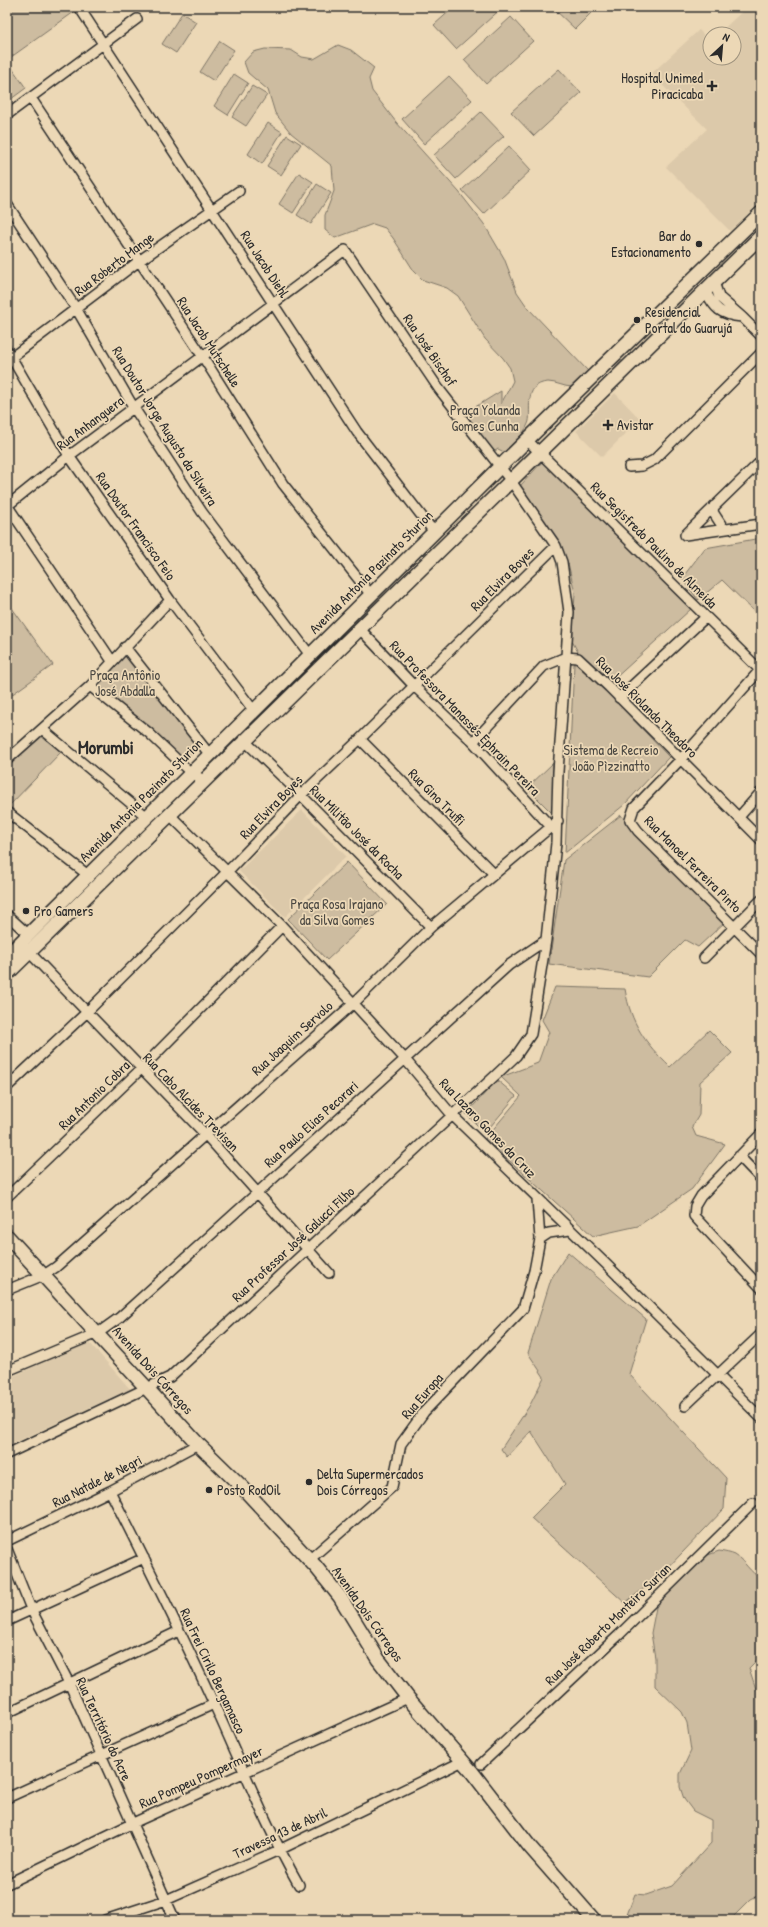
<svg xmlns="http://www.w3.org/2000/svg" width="768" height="1927" font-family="'Patrick Hand',sans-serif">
  <rect width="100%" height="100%" fill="#ecd8b6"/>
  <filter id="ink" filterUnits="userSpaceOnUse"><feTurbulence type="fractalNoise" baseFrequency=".025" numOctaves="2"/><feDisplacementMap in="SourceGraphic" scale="8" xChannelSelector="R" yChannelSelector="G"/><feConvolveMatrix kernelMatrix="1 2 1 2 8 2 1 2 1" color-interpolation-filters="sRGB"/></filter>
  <g filter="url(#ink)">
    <path fill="#dcc9aa" d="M747 7H757L761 11V201L730 231 666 167 707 129 651 74 699 30 710 41V58H734V34H718Z
      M615 393 640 419 602 457 576 431Z
      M302 810 346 856 285 917 239 871Z
      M89 1342 130 1389 7 1446V1379Z"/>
    <path fill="#cdbca0" stroke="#7c7466" d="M7 7H71L74 12 7 60Z
      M454 7H503L456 49 434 25Z
      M552 7H597L575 29Z
      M182 13 196 22 176 53 162 44Z
      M511 17 533 41 486 84 464 60Z
      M220 41 234 50 214 81 200 72Z
      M338 45 351 50 374 68 369 79 372 91 396 122 459 192 484 224 504 258 517 292 528 308 588 371 572 387C564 387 556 382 548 382 521 384 533 414 528 424 523 436 513 444 504 452L498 449 492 453 464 414 501 391V404L513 381 510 368 503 358 485 339 458 296 447 288 423 280 414 271 393 238 385 228 373 224 335 238 325 230V215L334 191 332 166 291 133 275 113 268 90 248 73 244 62 253 52 265 49 291 50 302 57 314 59Z
      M7 61 26 88 7 102Z
      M559 69 581 93 534 136 511 112Z
      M234 74 248 83 228 115 214 106Z
      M449 76 472 100 424 144 402 119Z
      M252 86 267 95 246 126 232 117Z
      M481 112 504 136 456 179 434 155Z
      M268 123 282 132 262 164 248 154Z
      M287 135 301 144 281 175 267 166Z
      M509 146 531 170 484 214 462 190Z
      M299 173 313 182 293 213 279 204Z
      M317 184 331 193 311 224 297 215Z
      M542 462 691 609 612 681 578 652 572 641 575 593 568 563 520 486Z
      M761 538V618L722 580 698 600 682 578 705 548Z
      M7 601 53 665 7 698Z
      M127 653 198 747 184 760 97 684Z
      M579 663 669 757 624 805 565 853 574 664Z
      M41 736 61 752 8 807 7 764Z
      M553 763V814L527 788Z
      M621 815 638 838 725 922 698 947 685 940 648 977 549 964 564 860Z
      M347 862 387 904 327 960 288 919Z
      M555 987 625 989C631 1024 645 1043 670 1067L709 1030 732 1053 700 1082 699 1115 692 1127 696 1136 725 1144 692 1189 638 1226 593 1236 485 1139 521 1096 501 1077 538 1063 549 1032 542 1020Z
      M497 1080 516 1096 485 1133 466 1114Z
      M568 1252 646 1319 629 1374 726 1478 724 1509 661 1575 625 1603 531 1518 565 1484 531 1431 507 1457 501 1449 530 1405 544 1377 528 1353 551 1279Z
      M719 1551C724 1552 731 1553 735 1555 746 1562 749 1572 761 1578V1656L749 1668 756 1689 761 1688V1894L751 1899 730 1920H625L635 1894 646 1895 672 1886 711 1843V1820L693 1811 684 1799 680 1787V1774L691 1751 687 1723 682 1712 655 1686V1658L651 1633 658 1597 696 1562 708 1555Z"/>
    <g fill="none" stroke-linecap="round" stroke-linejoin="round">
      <g stroke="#2b2b2b" stroke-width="12">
        <path id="minor" d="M79 7 357 432 434 532
          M31 98 203 357 283 484 371 595
          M7 115 137 19
          M7 204 77 310 134 408 202 512 310 655
          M705 290C714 309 721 315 742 317L719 297 714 282
          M742 317 761 336
          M7 350 69 456 170 600 254 711
          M8 360 139 261 239 191
          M527 440 761 671
          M629 467 642 466 654 460 761 353
          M7 505 112 661
          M7 506 69 456 345 250 439 389 511 481 556 546 562 562 569 612 558 772 556 843 546 940 531 1034 516 1056 499 1072 170 1377 7 1454
          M714 506 713 512 724 529
          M685 535 761 461
          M685 535 761 524
          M359 628 414 686 473 742 551 827
          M125 647 210 755
          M760 670 680 760 634 808 630 820 638 831 761 954
          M90 686 149 733 191 773 202 779H206
          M619 698 706 617
          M42 729 147 817
          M360 739 494 874
          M245 741 301 795 431 927
          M473 742 544 666 566 657 578 658 609 687 761 840
          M7 760 90 686 170 600
          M7 812 88 875
          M170 815 282 926 404 1058 452 1115 607 1265 761 1418
          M739 817 761 792
          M7 915 29 935
          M29 952 205 1134 329 1273
          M704 958 761 900
          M7 1087 86 1013 227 872 301 795 360 739 556 546
          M761 1134 701 1196 695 1206 694 1216 761 1288
          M739 1156 761 1179
          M7 1197 141 1069 282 926
          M537 1199 540 1239 549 1233 570 1230
          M7 1290 44 1275 56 1267 354 1003 431 927 558 821
          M7 1371 98 1333 119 1318 509 965 546 940
          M685 1406 761 1334
          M110 1491C146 1562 181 1632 214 1704 242 1765 266 1827 299 1885
          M7 1541 110 1491 198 1444
          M7 1549 31 1609 69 1683 175 1920
          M309 1560 392 1487 401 1444 424 1412 523 1309 534 1271 540 1239
          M7 1621 144 1558
          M7 1713 179 1631
          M481 1764 619 1635 753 1503
          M7 1798 214 1704
          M7 1884 133 1823 408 1698
          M105 1920 166 1900 279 1850 463 1761"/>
      </g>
      <g stroke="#2b2b2b" stroke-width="16">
        <path id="secondary" d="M7 956 527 440 761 213
          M7 974 761 236
          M7 1236 198 1444 242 1487 316 1567 340 1597 378 1659 408 1698 472 1772 530 1847 594 1920"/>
      </g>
      <use href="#minor" stroke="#ecd8b6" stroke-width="9"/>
      <use href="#secondary" stroke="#ecd8b6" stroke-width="13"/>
    </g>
  </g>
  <g fill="#2b2b2b" stroke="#ecd8b6" stroke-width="1.5">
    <path d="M710 80h4v4h4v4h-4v4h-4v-4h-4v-4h4z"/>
    <circle cx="699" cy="244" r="4"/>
    <circle cx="637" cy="320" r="4"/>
    <path d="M606 419h4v4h4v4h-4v4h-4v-4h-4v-4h4z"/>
    <circle cx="26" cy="911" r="4"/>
    <circle cx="309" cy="1482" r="4"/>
    <circle cx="209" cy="1490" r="4"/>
  </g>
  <g text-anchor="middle" stroke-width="3.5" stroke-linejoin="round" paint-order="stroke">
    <g font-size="14" fill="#2b2b2b" stroke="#ecd8b6" text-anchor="start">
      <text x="703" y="83" text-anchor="end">Hospital Unimed<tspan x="703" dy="16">Piracicaba</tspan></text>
      <text x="691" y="241" text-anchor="end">Bar do<tspan x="691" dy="16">Estacionamento</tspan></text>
      <text x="645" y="317">Residencial<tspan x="645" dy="16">Portal do Guarujá</tspan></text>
      <text x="617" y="430">Avistar</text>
      <text x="34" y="916">Pro Gamers</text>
      <text x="317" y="1479">Delta Supermercados<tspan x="317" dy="16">Dois Córregos</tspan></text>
      <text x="217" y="1495">Posto RodOil</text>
    </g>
    <g font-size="14" fill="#2b2b2b" stroke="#ecd8b6">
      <text transform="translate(114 264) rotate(-37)" y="5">Rua Roberto Mange</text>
      <text transform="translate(265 264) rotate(57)" y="5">Rua Jacob Diehl</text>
      <text transform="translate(209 342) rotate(57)" y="5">Rua Jacob Mutschelle</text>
      <text transform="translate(430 350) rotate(56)" y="5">Rua José Bischof</text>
      <text transform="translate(90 423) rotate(-37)" y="5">Rua Anhanguera</text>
      <text transform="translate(165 426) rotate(58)" y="5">Rua Doutor Jorge Augusto da Silveira</text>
      <text transform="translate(136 526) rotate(55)" y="5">Rua Doutor Francisco Feio</text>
      <text transform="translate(654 545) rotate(45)" y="5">Rua Segisfredo Paulino de Almeida</text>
      <text transform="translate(371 572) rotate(-45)" y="5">Avenida Antonia Pazinato Sturion</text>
      <text transform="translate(502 579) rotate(-45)" y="5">Rua Elvira Boyes</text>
      <text transform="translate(647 707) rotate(45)" y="5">Rua José Riolando Theodoro</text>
      <text transform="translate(465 718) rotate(46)" y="5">Rua Professora Manassés Ephrain Pereira</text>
      <text transform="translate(437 797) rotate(45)" y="5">Rua Gino Truffi</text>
      <text transform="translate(141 800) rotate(-45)" y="5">Avenida Antonia Pazinato Sturion</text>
      <text transform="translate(271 807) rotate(-46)" y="5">Rua Elvira Boyes</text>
      <text transform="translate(357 832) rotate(45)" y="5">Rua Militão José da Rocha</text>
      <text transform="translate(693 864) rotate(45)" y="5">Rua Manoel Ferreira Pinto</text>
      <text transform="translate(292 1038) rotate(-42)" y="5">Rua Joaquim Servolo</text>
      <text transform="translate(94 1095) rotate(-44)" y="5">Rua Antonio Cobra</text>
      <text transform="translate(191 1102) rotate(46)" y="5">Rua Cabo Alcides Trevisan</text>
      <text transform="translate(311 1124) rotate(-42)" y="5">Rua Paulo Elias Pecorari</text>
      <text transform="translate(488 1128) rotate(46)" y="5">Rua Lazaro Gomes da Cruz</text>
      <text transform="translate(293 1244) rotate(-43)" y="5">Rua Professor José Galucci Filho</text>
      <text transform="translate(153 1370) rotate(48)" y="5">Avenida Dois Córregos</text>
      <text transform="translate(422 1396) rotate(-49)" y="5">Rua Europa</text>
      <text transform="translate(97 1481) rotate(-27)" y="5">Rua Natale de Negri</text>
      <text transform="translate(368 1614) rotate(55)" y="5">Avenida Dois Córregos</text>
      <text transform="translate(608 1624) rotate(-44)" y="5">Rua José Roberto Monteiro Surian</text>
      <text transform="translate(213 1671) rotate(65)" y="5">Rua Frei Cirilo Bergamasco</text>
      <text transform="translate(104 1729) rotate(65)" y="5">Rua Território do Acre</text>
      <text transform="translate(201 1777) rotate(-24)" y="5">Rua Pompeu Pompermayer</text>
      <text transform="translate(280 1833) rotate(-25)" y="5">Travessa 13 de Abril</text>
    </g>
    <g font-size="14" fill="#4b4842" stroke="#ecd8b6">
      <text x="485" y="415">Praça Yolanda<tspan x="485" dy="16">Gomes Cunha</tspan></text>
      <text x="125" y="680">Praça Antônio<tspan x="125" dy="16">José Abdalla</tspan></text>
      <text x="611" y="755">Sistema de Recreio<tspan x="611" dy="16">João Pìzzinatto</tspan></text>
      <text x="337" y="909">Praça Rosa Irajano<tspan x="337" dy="16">da Silva Gomes</tspan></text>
    </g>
    <g font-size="18" font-weight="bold" fill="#2b2b2b" stroke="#ecd8b6">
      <text x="106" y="754">Morumbi</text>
    </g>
  </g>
  <rect width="768" height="1927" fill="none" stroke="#ecd8b6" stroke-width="24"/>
  <rect x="12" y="12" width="744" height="1903" fill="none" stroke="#2b2b2b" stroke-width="1.5" filter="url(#ink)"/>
  <g transform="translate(722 46) rotate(26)"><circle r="19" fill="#ecd8b6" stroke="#9f937e"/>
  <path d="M0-3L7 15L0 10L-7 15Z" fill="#2b2b2b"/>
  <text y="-6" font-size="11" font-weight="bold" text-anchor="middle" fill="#2b2b2b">N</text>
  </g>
</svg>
